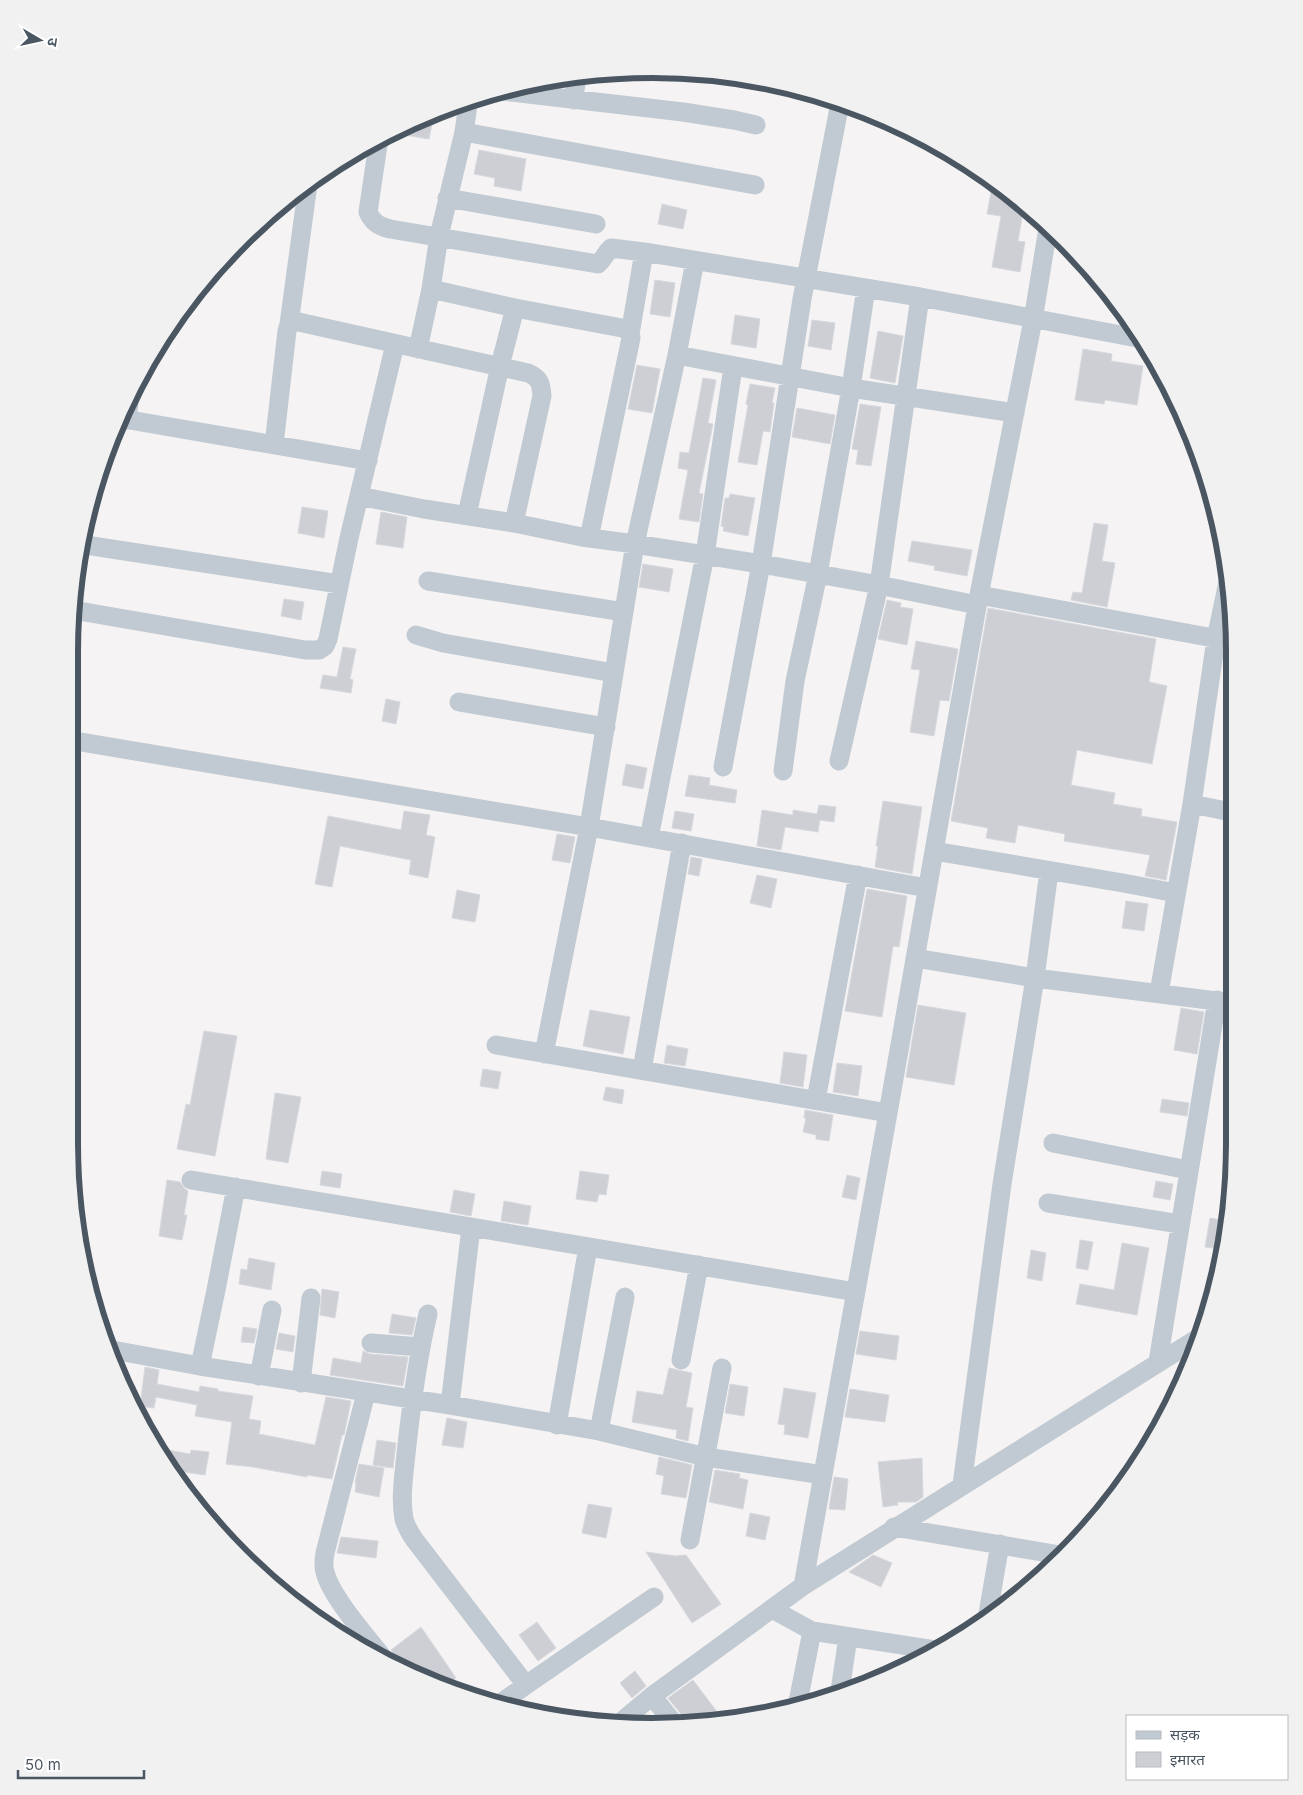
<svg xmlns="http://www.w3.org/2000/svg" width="1303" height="1795" font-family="Inter,'Noto Sans Devanagari',sans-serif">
  <rect width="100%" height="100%" fill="#f5f3f3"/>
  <path fill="#cdcfd5" stroke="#d7d9de" d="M416 122 432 124 429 139 392 133Z
    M479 150 526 159 521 191 494 186 495 178 474 174Z
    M993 181 1006 189 1024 206 1018 241 1025 242 1020 272 992 267 1001 216 987 214Z
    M662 204 687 210 683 229 658 224Z
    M655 280 675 283 670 317 650 314Z
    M735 315 760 319 756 348 731 344Z
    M812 320 835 323 831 350 808 346Z
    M878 331 903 336 895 383 870 378Z
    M1083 349 1112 354 1111 361 1143 366 1137 405 1105 400 1104 404 1075 400Z
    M637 365 660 369 652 413 628 409Z
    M703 378 716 380 708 423 713 424 699 493 703 494 699 522 679 519 688 470 678 468 680 452 689 453Z
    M750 384 775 388 772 403H774L770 432 763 431 757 465 738 462 748 405 746 404Z
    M860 404 881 407 871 466 856 464 858 450 852 449Z
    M797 408 835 415 830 444 792 437Z
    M730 494 755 498 748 536 723 531 724 527 721 526 725 498H729Z
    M302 507 328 511 324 538 298 533Z
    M381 512 407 517 403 548 376 544Z
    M1094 523 1108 525 1102 561 1115 563 1107 607 1071 600 1073 592 1082 593Z
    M912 541 972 550 967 576 934 570 935 566 908 561Z
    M643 564 673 569 669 592 639 587Z
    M284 599 304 602 301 620 281 616Z
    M887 600 901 603 900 607 913 609 907 645 878 639Z
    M988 608 1156 639 1149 682 1167 686 1152 764 1077 750 1071 785 1115 793 1113 804 1142 809 1141 816 1177 822 1166 880 1145 876 1150 855 1064 841 1065 834 1018 825 1015 843 986 838 988 828 951 821Z
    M916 641 958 649 949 701 940 700 934 736 910 732 920 670 911 669Z
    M343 647 356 649 350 679 353 680 351 693 320 688 323 675 337 677Z
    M386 699 400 702 396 724 382 721Z
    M626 764 647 768 643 789 622 785Z
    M689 775 710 778 709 785 737 790 735 803 685 796Z
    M883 801 922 807 912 874 875 867 878 846H876Z
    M819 805 836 807 834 822 820 820 818 832 785 827 781 850 757 846 762 810 793 815V810L817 814Z
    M404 811 430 815 426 835 435 837 428 878 409 874 411 860 340 846 332 887 315 884 328 816 401 830Z
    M675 811 694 814 691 831 672 828Z
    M557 834 575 837 570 863 552 860Z
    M691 857 702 859 699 876 688 874Z
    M757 875 777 879 771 908 750 903Z
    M867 889 907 896 899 947 893 946 882 1017 845 1011Z
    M457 890 480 895 475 922 452 918Z
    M1126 901 1148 904 1144 931 1122 928Z
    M918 1005 966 1013 954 1085 906 1077Z
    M1181 1008 1204 1012 1197 1054 1174 1050Z
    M590 1010 630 1017 623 1054 583 1046Z
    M204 1031 237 1036 215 1156 177 1149 186 1104 190 1105Z
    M667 1045 688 1049 685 1066 664 1063Z
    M784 1052 807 1055 803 1087 780 1083Z
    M837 1063 862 1066 858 1096 833 1092Z
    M483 1069 501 1072 498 1089 480 1086Z
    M606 1087 624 1090 622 1104 603 1100Z
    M275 1093 301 1097 288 1163 266 1159Z
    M1162 1099 1189 1103 1187 1116 1160 1112Z
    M805 1110 833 1115 829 1141 816 1139V1135L803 1132 806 1118H804Z
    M322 1171 342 1174 340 1188 320 1185Z
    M580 1171 609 1175 606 1195 599 1194 597 1202 576 1199Z
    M847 1175 860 1178 856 1200 842 1197Z
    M167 1180 180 1182 184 1188 188 1191 184 1215H187L182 1240 159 1236Z
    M1156 1181 1173 1184 1170 1200 1153 1197Z
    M454 1190 475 1194 471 1216 450 1212Z
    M504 1201 531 1206 528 1225 501 1221Z
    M1210 1218 1226 1221 1222 1249 1205 1247Z
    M1080 1240 1093 1242 1088 1270 1076 1268Z
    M1122 1243 1149 1248 1137 1315 1076 1304 1080 1284 1114 1290Z
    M1031 1250 1046 1253 1042 1281 1027 1278Z
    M249 1258 275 1263 271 1290 239 1284 241 1269 247 1270Z
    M322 1289 339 1292 335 1318 320 1315Z
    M392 1314 416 1318 412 1335 389 1333Z
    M243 1327 257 1329 254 1343 241 1342Z
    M860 1331 899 1336 896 1360 856 1354Z
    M279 1333 295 1336 293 1352 276 1349Z
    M363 1351 370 1354 408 1357 403 1386 330 1375 333 1358 361 1363Z
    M145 1367 159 1370 157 1384 199 1392 200 1386 218 1389V1391L253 1396 249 1419 261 1421 259 1434 315 1445 326 1397 351 1401 344 1435H342L332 1479 307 1475V1477L253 1467 226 1464 232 1422 195 1416 197 1405 156 1397 154 1408 140 1406Z
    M669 1368 692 1373 686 1407 693 1408 688 1441 676 1438 677 1430 632 1422 637 1391 663 1395Z
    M730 1384 748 1387 744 1416 725 1413Z
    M784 1388 816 1393 808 1438 784 1434 785 1425 778 1424Z
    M850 1389 889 1395 885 1422 845 1417Z
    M447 1418 467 1422 463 1448 442 1445Z
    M377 1440 396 1443 393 1468 373 1465Z
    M157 1448 190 1454 191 1450 209 1452 205 1475 169 1470Z
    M659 1457 692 1465 686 1498 661 1494 664 1476 656 1474Z
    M922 1458 923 1497 916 1502H897L898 1505 883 1507 878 1462Z
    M359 1464 384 1468 379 1497 355 1492 356 1483 355 1482Z
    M715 1470 740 1474 739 1478 748 1480 743 1509 709 1502Z
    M834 1477 848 1479 845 1510 829 1509Z
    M588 1504 612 1508 606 1538 582 1533Z
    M750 1513 770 1517 765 1540 746 1536Z
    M341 1537 378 1541 376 1558 337 1553Z
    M646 1552 676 1556 686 1555 721 1604 692 1623Z
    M873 1555 892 1563 881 1587 849 1572Z
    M537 1622 556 1648 538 1661 519 1635Z
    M421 1627 456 1678 445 1686 400 1668 396 1663V1658L391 1650Z
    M635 1671 646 1686 632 1698 620 1683Z
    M693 1680 724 1721H683L681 1714 668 1698Z"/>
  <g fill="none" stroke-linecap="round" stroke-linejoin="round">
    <path stroke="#c1cad2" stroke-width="19" d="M501 91 683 112 734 120 756 125
      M573 100 578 74
      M464 132 755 185
      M379 138 368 212C373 223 379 226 390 229L598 264C604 259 605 253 611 248L644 252 920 297 1137 338
      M447 198 596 224
      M431 289 515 308 622 328C628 330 630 332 631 338L589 538
      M289 324 308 184
      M630 334 644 252
      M418 349 431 289 439 236 464 132 469 98
      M677 355 851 388 1015 413
      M118 418 368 461
      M127 420 130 394
      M274 445 287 331 289 324 294 321 528 373C540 378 541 384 542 396L514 523
      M359 496 424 509 514 523 582 537 635 544 761 564 879 585 977 605
      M467 515 500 366 515 308
      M79 544 339 584
      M1229 577 1216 639 1192 804 1231 812
      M428 581 624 612
      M979 595 1230 641
      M73 610 305 650H319L325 646 328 639 349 538 395 344
      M416 635 443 643 614 673
      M459 702 606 727
      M69 740 589 827 927 888
      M839 761 879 585 920 297
      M723 767 761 564 802 299 840 103
      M783 771 795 681 818 574 851 388 866 288
      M649 838 705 555 733 367
      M934 851 1123 883 1176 893
      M915 958 1035 978 1232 1003
      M1159 993 1192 804
      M496 1045 888 1113
      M544 1054 589 827 635 544 677 355 695 261
      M642 1070 682 843
      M816 1100 858 875
      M1053 1143 1188 1170
      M191 1180 856 1292
      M236 1187 216 1290 200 1366 450 1405 599 1431 706 1457 823 1475
      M1048 1203 1180 1224
      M428 1314C417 1360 411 1407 406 1454 404 1475 400 1498 404 1519 406 1526 410 1533 414 1539L526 1685
      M371 1343 420 1347
      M107 1349 200 1366
      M681 1360 699 1265
      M1158 1362 1217 1000
      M259 1376 272 1310
      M301 1383 311 1298
      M366 1393 325 1553C324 1559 323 1566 325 1572 331 1597 368 1638 385 1660
      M450 1405 471 1227
      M557 1425 588 1247
      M599 1431 625 1297
      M962 1485 1002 1184 1035 978 1049 871
      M894 1527 1060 1555
      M690 1540 722 1368
      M803 1586 888 1113 979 595 1033 320 1048 228
      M772 1609 812 1631 935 1650
      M987 1619 1000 1544
      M840 1691 848 1637
      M652 1696 672 1721
      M798 1702 812 1631
      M498 1705 526 1685 654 1597
      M622 1721 652 1696 803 1586 1198 1338"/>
  </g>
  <path d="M0 0H1303V1795H0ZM652 78H652A574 574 0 0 1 1226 652V1144A574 574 0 0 1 652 1718H652A574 574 0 0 1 78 1144V652A574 574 0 0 1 652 78Z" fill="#f1f1f2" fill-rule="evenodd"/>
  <path fill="none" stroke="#4a5661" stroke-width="6" d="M652 78H652A574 574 0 0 1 1226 652V1144A574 574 0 0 1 652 1718H652A574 574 0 0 1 78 1144V652A574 574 0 0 1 652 78Z"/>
  <rect x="1126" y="1715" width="162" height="65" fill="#ffffff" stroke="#b7bbc0"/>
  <rect x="1136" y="1731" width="25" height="8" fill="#c1cad2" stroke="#b7bbc0"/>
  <text x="1170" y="1740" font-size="15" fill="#4a5661">सड़क</text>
  <rect x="1136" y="1752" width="25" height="15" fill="#cdcfd5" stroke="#b7bbc0"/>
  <text x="1170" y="1765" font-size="15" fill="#4a5661">इमारत</text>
  <g transform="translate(40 40) rotate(99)" stroke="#ffffff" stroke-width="4" paint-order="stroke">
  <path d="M0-4L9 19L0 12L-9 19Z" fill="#4a5661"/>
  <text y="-8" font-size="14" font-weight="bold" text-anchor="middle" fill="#4a5661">उ</text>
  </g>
  <path d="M18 1770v8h126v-8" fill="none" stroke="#4a5661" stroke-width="2.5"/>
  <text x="25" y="1770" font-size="15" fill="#4a5661" stroke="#ffffff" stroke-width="4" paint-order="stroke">50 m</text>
</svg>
